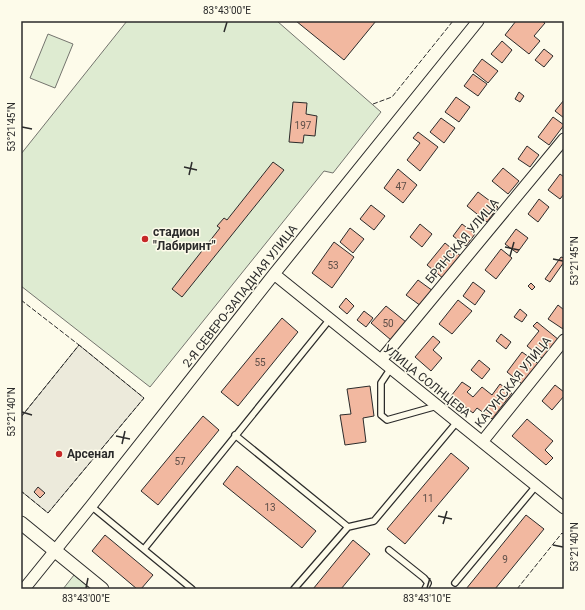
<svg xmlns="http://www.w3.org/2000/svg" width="585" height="610" font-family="Roboto,sans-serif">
  <rect width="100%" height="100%" fill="#fdfbea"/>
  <path fill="#deebd1" stroke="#74746e" d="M127 21H277L381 112 333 173 324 171 150 387 21 286V154Z
    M48 34 73 44 55 88 30 78Z
    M74 575 91 589H63Z"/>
  <path fill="#eceadb" stroke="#74746e" d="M79 345 144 398 48 513 21 491V417Z"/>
  <path fill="#f2b8a0" stroke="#2b2b2b" d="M296 21H376L344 60Z
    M516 21H542L545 23 534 36 540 41 529 54 505 35Z
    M502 41 512 50 502 63 491 54Z
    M544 49 553 56 544 67 535 60Z
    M482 59 498 71 488 83 473 71Z
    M473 74 487 84 478 96 464 86Z
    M519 92 524 96 520 102 515 99Z
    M456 97 470 107 459 122 445 112Z
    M564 100V118L555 111Z
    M293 102 307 103 306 114 317 116 315 136 304 135 303 143 289 142Z
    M553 117 564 125 549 145 538 137Z
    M441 118 455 128 444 143 430 132Z
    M418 132 438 147 420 171 407 160 420 143 413 138Z
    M527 146 539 155 530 167 518 159Z
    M273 162 284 170 182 297 172 289 220 228 217 226 224 218 227 220Z
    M503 168 519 181 508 194 492 181Z
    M398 169 417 185 403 203 384 188Z
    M560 174 564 177V194L560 199 548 190Z
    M478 192 498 207 487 222 467 206Z
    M539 199 549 207 538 222 528 214Z
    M371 205 385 216 374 230 360 219Z
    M420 224 432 234 422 247 410 237Z
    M462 224 475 234 466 246 453 236Z
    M350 228 364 239 353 253 340 242Z
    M516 229 528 238 517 253 505 244Z
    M334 242 354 257 332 288 312 273Z
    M445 243 462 257 444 279 427 265Z
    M501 249 512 258 496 279 485 270Z
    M561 257 564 258V262L550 282 545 279Z
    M418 280 433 291 421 306 406 295Z
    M473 282 485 291 475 305 463 296Z
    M531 283 535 287 532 290 528 286Z
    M346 298 354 306 347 314 339 307Z
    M458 300 472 311 452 334 439 324Z
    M558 305 564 310 563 329 548 319Z
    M386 306 406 322 391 340 371 323Z
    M520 309 527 315 522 322 514 317Z
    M364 311 373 318 366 327 357 320Z
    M282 318 298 332 238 406 221 392Z
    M537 322 559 340 543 359 527 346 539 331 533 326Z
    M501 334 511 342 506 349 496 341Z
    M433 336 440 342 433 350 442 358 431 371 415 357Z
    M522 352 540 365 533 374 531 372 522 384 507 372Z
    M479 360 490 369 482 379 471 370Z
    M462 382 471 388 467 392 473 397 482 387 492 395 500 384 512 393 492 419 477 408 473 413 451 396Z
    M555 385 564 392V396L552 410 542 401Z
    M370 386 374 416 363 418 366 442 345 445 340 415 351 414 347 389Z
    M203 416 219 430 158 505 141 491Z
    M527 419 553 441 545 450 553 458 546 465 512 436Z
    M451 453 469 468 405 544 387 529Z
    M237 466 316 531 302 548 223 484Z
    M38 487 45 493 40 498 34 492Z
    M526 515 544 529 495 589H466Z
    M105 535 153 575 141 589H137L92 551Z
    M353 540 370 554 341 589H313Z"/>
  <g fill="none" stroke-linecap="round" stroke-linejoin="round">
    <g stroke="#2b2b2b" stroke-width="8">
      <path id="service" d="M391 368 381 383V415L387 420 437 406
        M235 435 348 527
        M91 506 192 589
        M144 549 330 319
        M389 550 424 578 428 583 425 589
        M455 583 536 486
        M294 589 348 527 374 521 457 422"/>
    </g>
    <g stroke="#2b2b2b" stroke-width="13">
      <path id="minor" d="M274 274 564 508
        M381 360 564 139
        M482 442 564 340
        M24 589 91 506 274 274 478 21"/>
    </g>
    <g stroke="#2b2b2b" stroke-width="15">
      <path id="tertiary" d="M21 523 102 589"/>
    </g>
    <use href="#service" stroke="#fdfbea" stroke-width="5.5"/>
    <use href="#minor" stroke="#fdfbea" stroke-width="11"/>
    <use href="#tertiary" stroke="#fdfbea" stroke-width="13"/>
    <path stroke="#2b2b2b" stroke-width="1" stroke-dasharray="5 2" stroke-linecap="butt" d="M373 104 392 97 453 21
      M21 300 79 345
      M21 417 79 345 144 398 48 513 21 491
      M517 589 562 533 564 535"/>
  </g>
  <path fill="none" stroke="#2b2b2b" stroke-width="1.5" d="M224 32 227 22M22 127 32 129M184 167 197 170M189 175 192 162M505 247 519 250M510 256 514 242M553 259 563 261M22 412 32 415M116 436 130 439M122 444 125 431M438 516 452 519M443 524 447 511M553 545 563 547M86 588 88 578M427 588 430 578"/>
  <g fill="#c62828" stroke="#fdfbea" stroke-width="1.5">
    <circle cx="145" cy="239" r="4"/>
    <circle cx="59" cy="454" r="4"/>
  </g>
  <g text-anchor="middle" stroke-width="3" stroke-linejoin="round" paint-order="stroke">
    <g font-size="10" fill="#5d4e48">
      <text x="303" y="129">197</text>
      <text x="401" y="190">47</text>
      <text x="333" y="269">53</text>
      <text x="388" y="327">50</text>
      <text x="260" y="366">55</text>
      <text x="180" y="465">57</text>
      <text x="428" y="502">11</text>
      <text x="270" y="511">13</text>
      <text x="505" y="563">9</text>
    </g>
    <g font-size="12" font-weight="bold" fill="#2b2b2b" stroke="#fdfbea" text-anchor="start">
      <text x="153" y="236">стадион<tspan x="153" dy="14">"Лабиринт"</tspan></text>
      <text x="67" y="458">Арсенал</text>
    </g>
    <g font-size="12" fill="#2b2b2b" stroke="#fdfbea">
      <text transform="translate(462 241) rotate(-50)" y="4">БРЯНСКАЯ УЛИЦА</text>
      <text transform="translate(240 296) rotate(-52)" y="4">2-Я СЕВЕРО-ЗАПАДНАЯ УЛИЦА</text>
      <text transform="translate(427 381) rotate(39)" y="4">УЛИЦА СОЛНЦЕВА</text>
      <text transform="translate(513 382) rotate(-51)" y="4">КАТУНСКАЯ УЛИЦА</text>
    </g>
  </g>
  <rect width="585" height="610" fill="none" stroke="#fdfbea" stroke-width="44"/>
  <rect x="22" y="22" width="541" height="566" fill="none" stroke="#2b2b2b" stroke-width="1.5"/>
  <g font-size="10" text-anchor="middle" fill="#2b2b2b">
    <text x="227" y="14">83°43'00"E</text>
    <text transform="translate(11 127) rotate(-90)" y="4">53°21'45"N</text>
    <text transform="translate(574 261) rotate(-90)" y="4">53°21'45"N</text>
    <text transform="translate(11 412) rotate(-90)" y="4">53°21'40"N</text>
    <text transform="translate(574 547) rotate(-90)" y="4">53°21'40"N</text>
    <text x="86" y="602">83°43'00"E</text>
    <text x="427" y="602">83°43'10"E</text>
  </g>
</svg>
